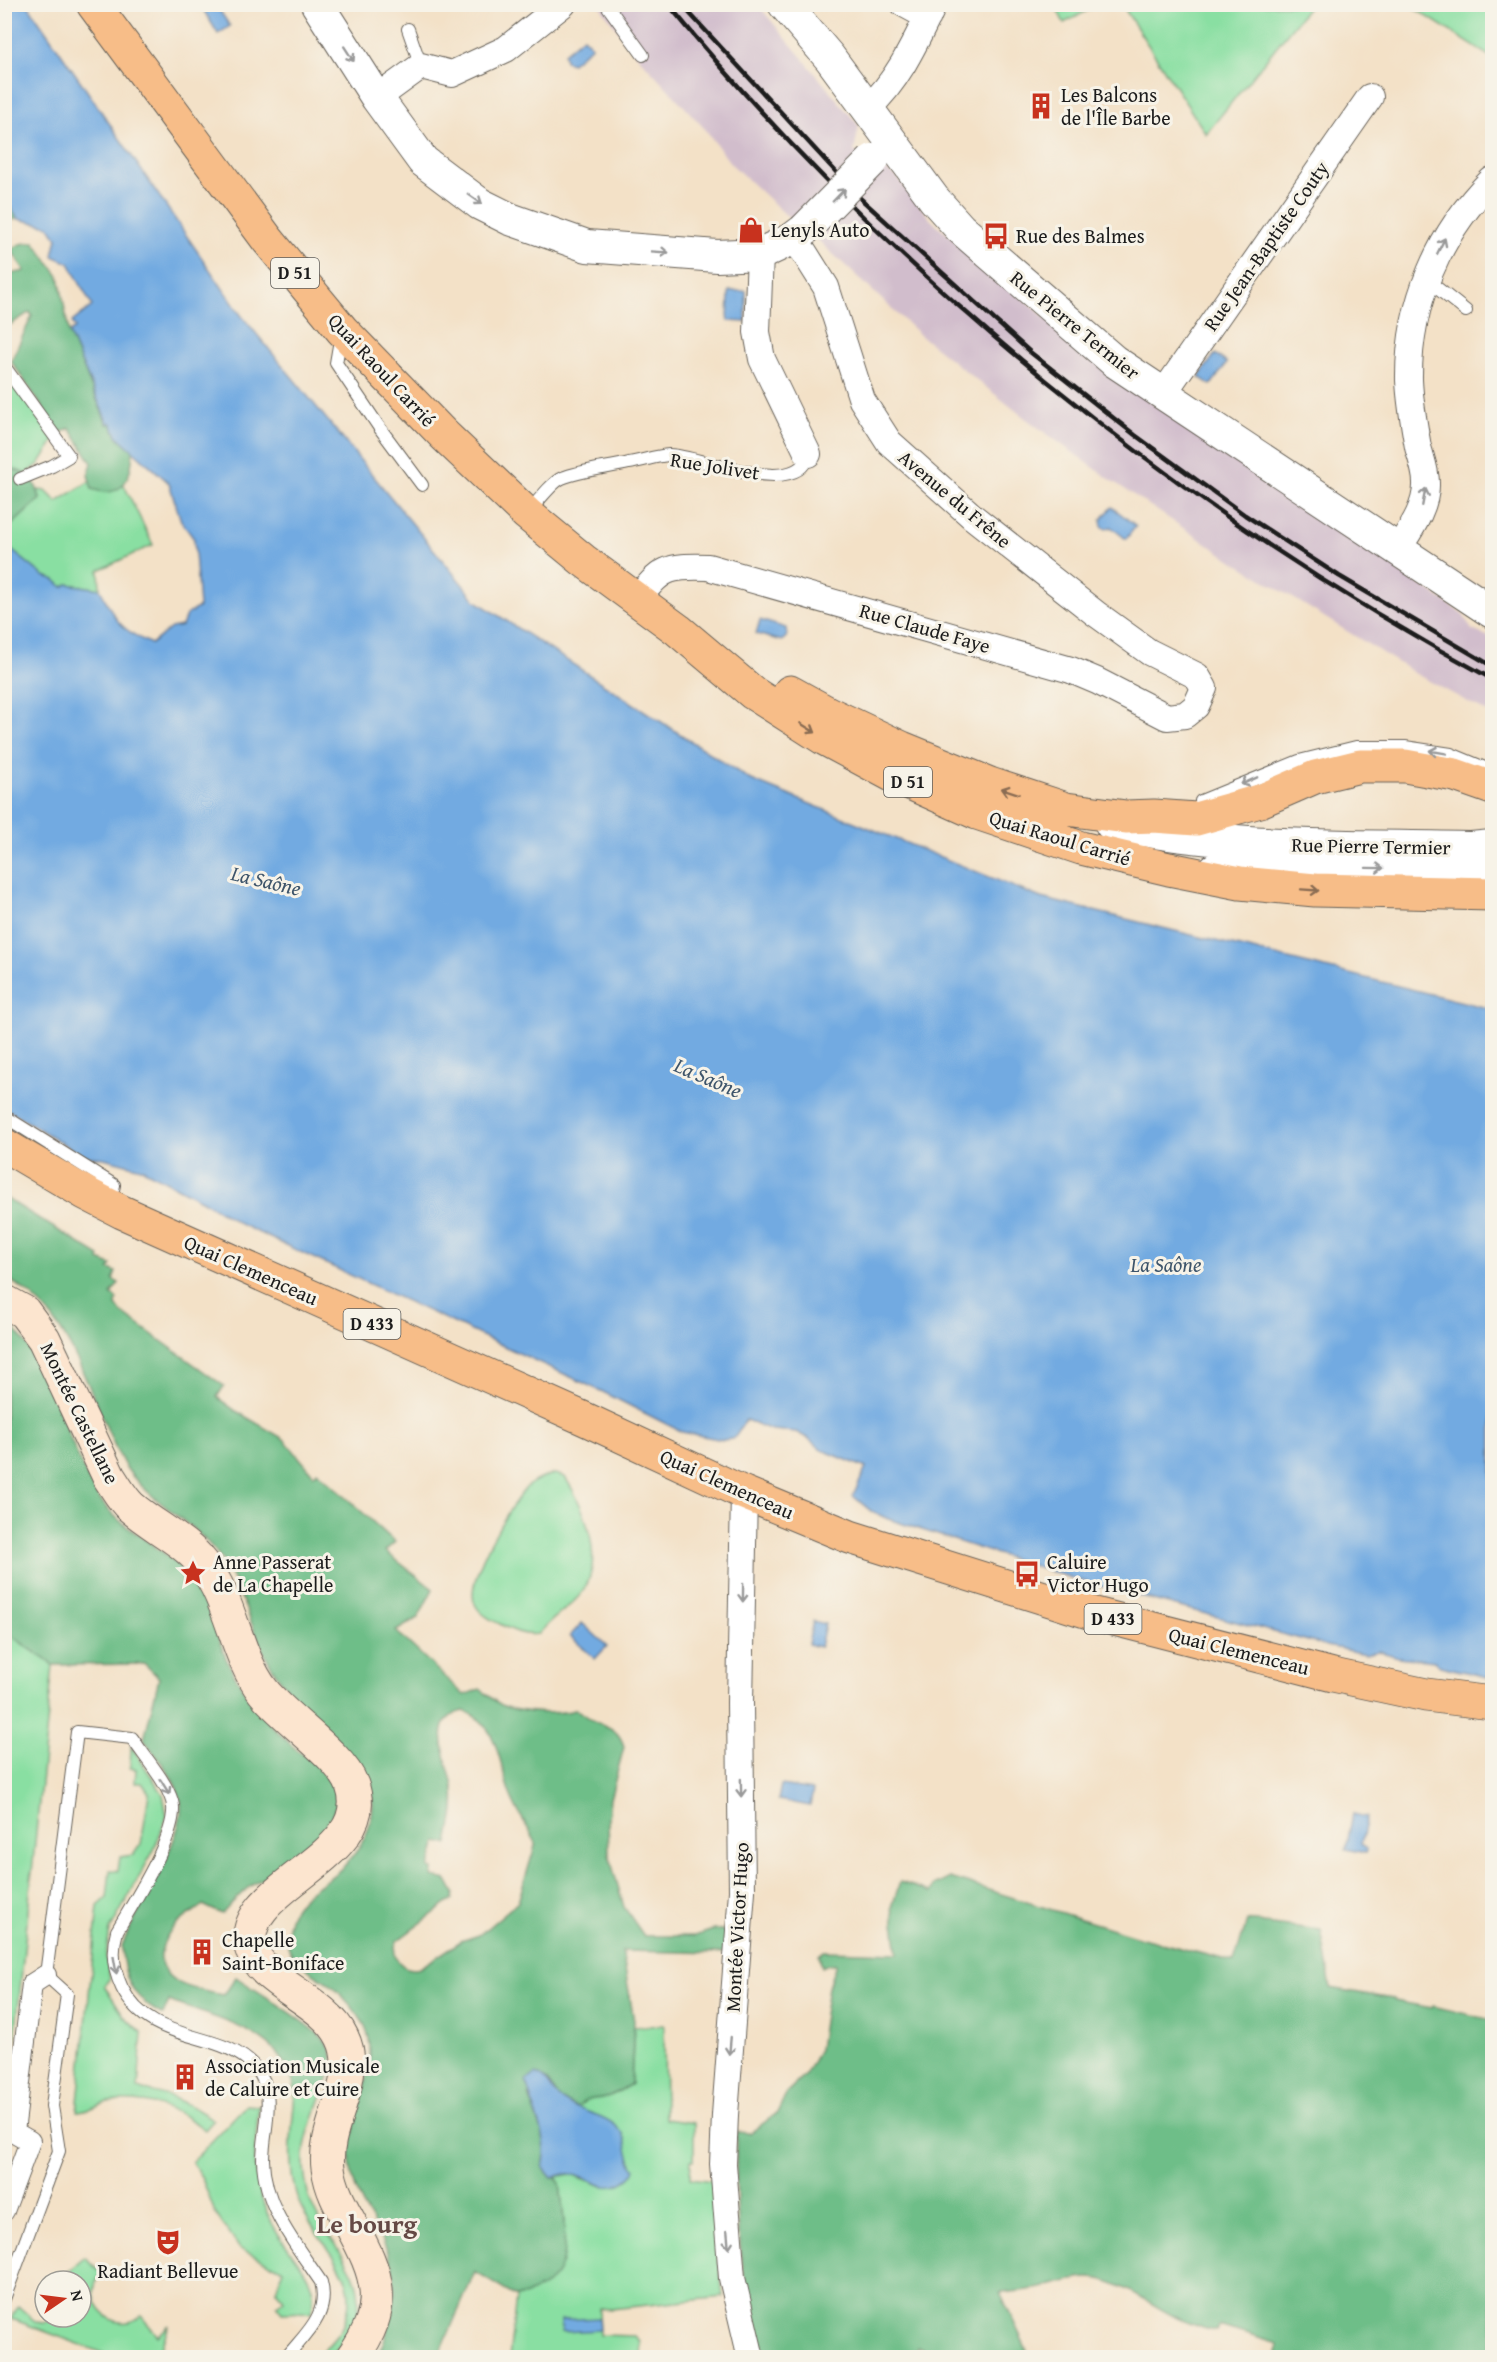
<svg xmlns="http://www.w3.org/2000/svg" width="1497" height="2362" font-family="'Gentium Book Plus',serif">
  <rect width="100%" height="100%" fill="#f7f3e8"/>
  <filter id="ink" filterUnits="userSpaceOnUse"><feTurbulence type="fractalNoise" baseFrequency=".0167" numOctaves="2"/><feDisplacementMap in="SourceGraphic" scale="12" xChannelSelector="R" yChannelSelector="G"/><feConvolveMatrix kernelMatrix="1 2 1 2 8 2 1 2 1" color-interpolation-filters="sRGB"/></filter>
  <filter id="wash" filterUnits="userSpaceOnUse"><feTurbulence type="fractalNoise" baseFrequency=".008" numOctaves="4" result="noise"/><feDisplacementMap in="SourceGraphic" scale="24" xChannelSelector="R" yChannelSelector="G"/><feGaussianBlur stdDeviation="1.35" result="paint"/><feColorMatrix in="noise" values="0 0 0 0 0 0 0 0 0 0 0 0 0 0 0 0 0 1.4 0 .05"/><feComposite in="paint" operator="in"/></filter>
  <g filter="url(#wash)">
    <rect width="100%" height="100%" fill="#f3e1c7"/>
    <path fill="#d1bdcc" d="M599 5H758L859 126 854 152 860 153 898 178 931 220 1114 376 1462 613 1472 630 1492 638V715L1418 675 1233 561 1108 478 1025 418 921 336 819 241 785 214 731 164 704 128 635 53Z"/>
    <path fill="#89dfa2" stroke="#527e5f" stroke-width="1.5" d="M1055 5H1098L1064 23Z
      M1122 5H1310L1206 134Z
      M1409 5H1492V58Z
      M4 366 56 438 39 464 20 479 5 466Z
      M90 481 92 489 107 492 124 485 153 545 99 570 100 589 68 584 63 588 55 580 44 576 5 545 4 528 14 523 40 499 38 490 46 491 57 502Z
      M555 1474 565 1477C585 1508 607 1563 580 1595 568 1609 550 1619 539 1634 526 1636 512 1631 500 1624 491 1620 479 1613 475 1604 463 1582 512 1500 529 1485 537 1479 546 1476 555 1474Z
      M4 1631 53 1665 6 2128 4 2127Z
      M131 1746 163 1794 167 1816 154 1850 110 1930 106 1956 110 1979 104 1985 124 2016 142 2033 138 2089C167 2093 190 2104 214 2120L205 2130C177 2108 144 2097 108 2102 98 2104 85 2113 77 2112L98 1906 107 1898 110 1870 118 1871 120 1857 133 1855 141 1844 149 1793 142 1783H135L136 1769 130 1768Z
      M664 2025 665 2119 694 2123V2160H691L690 2178 713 2181 717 2244 723 2297 611 2309 599 2308 600 2335 635 2336 640 2342 641 2357 509 2358 516 2297 525 2294 562 2261 564 2220 560 2183 554 2177 571 2174 600 2185 628 2159 625 2138 611 2123 578 2108C587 2095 597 2101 609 2096 617 2093 624 2088 631 2084L634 2027Z
      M325 2087C316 2113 302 2139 304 2167 305 2183 309 2202 317 2216 336 2249 369 2278 356 2320 351 2334 339 2346 329 2357H317C325 2349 335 2339 341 2329 370 2274 313 2244 297 2197 285 2161 293 2127 295 2091Z
      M246 2105 259 2106C256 2134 252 2161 259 2189 263 2205 270 2221 279 2235 294 2259 322 2282 311 2312L282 2313 277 2306 284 2300 276 2290 284 2270 240 2249 215 2213 202 2178 192 2162Z
      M85 2257 102 2274C78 2298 114 2338 141 2316L158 2336 169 2325 158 2357H113L12 2319 18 2306 36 2322 44 2323 59 2317H81V2281H58Z"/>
    <path fill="#6ebe88" stroke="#456d52" stroke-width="1.5" fill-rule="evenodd" d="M4 185 11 191 5 200 18 219 5 221Z
      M34 242 59 276 69 333 107 424 110 422 118 437 133 450C132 467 129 491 107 492 103 493 96 490 92 489L88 475 92 463 70 428 60 433 11 361 32 316 30 312 5 328V275L25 271 11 250 20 244Z
      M5 466C27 475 33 471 40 499L14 523 5 528Z
      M4 1197 100 1256 99 1260 111 1265 109 1269 116 1272 113 1280 119 1283 111 1294 117 1299 116 1305 121 1312 224 1386 217 1397 236 1411 284 1439 314 1475 317 1471 395 1542 385 1551 433 1589 418 1618 396 1631 464 1695 480 1689C487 1694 496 1703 504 1706 522 1713 558 1715 575 1710 584 1712 589 1720 596 1722 610 1727 620 1731 624 1747L610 1799 608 1819 609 1855 624 1907 644 1936H695L713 1930 728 1931 726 1953 622 1951 634 2021 631 2084C624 2088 617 2093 609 2096 597 2101 587 2095 578 2108L560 2099 547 2080 529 2095C537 2118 550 2144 543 2167L552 2178H557L560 2183C562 2207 571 2255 556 2275 547 2287 531 2293 516 2297L475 2272 440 2353 450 2357H377C397 2314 403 2276 379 2233 365 2210 352 2189 350 2162 348 2122 384 2062 364 2024 356 2011 343 1996 332 1986 314 1971 285 1963 287 1934 290 1892 322 1889 346 1864 372 1836 383 1800 361 1766 330 1734 293 1703 270 1664 250 1629 242 1586 217 1553 191 1520 148 1501 125 1466 115 1449 108 1430 100 1412 85 1377 70 1337 44 1308 33 1295 19 1286 5 1277ZM464 1711C499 1723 499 1765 510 1794 516 1810 527 1826 535 1841V1846L518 1902 479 1935 461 1941 420 1968C404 1973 389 1958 397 1941L453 1899 454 1893 447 1880 432 1877 433 1869 429 1868 437 1842 448 1844C451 1827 456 1809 454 1792 451 1766 424 1718 464 1711Z
      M5 1321C50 1356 66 1445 97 1495 120 1532 165 1545 191 1579 208 1600 214 1628 224 1653 230 1669 239 1683 248 1697 258 1713 273 1727 287 1741 304 1758 336 1774 336 1802 336 1839 273 1869 248 1888 239 1895 230 1905 222 1914L203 1905C194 1912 182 1919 173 1928 167 1934 163 1944 161 1953 157 1985 201 1991 224 1995L236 1977C257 1992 325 2030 331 2051 335 2062 329 2077 325 2087L295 2091C286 2031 217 2020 169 2001L163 2015C134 2000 122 1978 122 1946 135 1910 190 1832 180 1798 175 1777 156 1757 144 1739L159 1678 145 1664 53 1665 5 1631Z
      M950 1878 1142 1938 1234 1962 1247 1921 1321 1930 1331 1988 1393 1999 1394 2001 1432 2008 1433 2006 1492 2020V2357H1275L1278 2344 1219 2326 1217 2331C1172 2325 1144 2292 1104 2280 1082 2274 1063 2283 1041 2288 1028 2290 1014 2292 1000 2293L1027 2350 1022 2357H942L917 2347 915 2357H765C759 2335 752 2313 747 2290 736 2238 736 2184 736 2132L750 2133 777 2113 787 2092 806 2074 819 2049 828 1987 836 1964H828L822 1967 819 1955 824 1951 898 1953 892 1907 900 1882 931 1892 934 1886Z"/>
    <path fill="#72aae1" stroke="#47637e" stroke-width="1.5" d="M28 5 241 315 476 601 749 779 1041 898 1492 1009V1678L1440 1666 1435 1661 1398 1657 1379 1651 1366 1654 1327 1646 1078 1580 888 1519 871 1511 853 1496 866 1468 820 1449 809 1439 796 1432 772 1430 746 1420 733 1439 723 1440 682 1432 603 1392 242 1225 203 1201 141 1168 104 1158 83 1156 5 1108V545L44 576 55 580 63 587 68 584 100 589C116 621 118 628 151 644L171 628 182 626 186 615 199 607 194 539 181 521 169 483 118 437 111 422 108 424 69 333 75 328 72 322 92 306 69 263 53 256 57 238 49 226 18 219 5 200 10 191 4 185 5 5Z
      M208 5H216L230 26 218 34 204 11Z
      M583 37 592 46 572 63 565 61 564 53Z
      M729 291H746V322L728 321Z
      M1215 354 1227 363 1211 385 1199 377Z
      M1112 507 1136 526 1126 539 1111 527 1106 529 1102 526 1101 520Z
      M760 620 786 628 787 636 782 641 756 634Z
      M813 1621 825 1624 820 1647 808 1644Z
      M582 1623 607 1646 595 1659 570 1636Z
      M781 1785 813 1790 810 1806 778 1800Z
      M1353 1814 1367 1817 1361 1844 1367 1849 1366 1853 1346 1849Z
      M536 2074C549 2078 551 2092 562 2100 579 2113 606 2113 620 2130 630 2141 624 2154 635 2169 633 2176 629 2179 622 2183 602 2194 590 2175 571 2174 565 2173 558 2176 552 2178L543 2167C551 2139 532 2108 526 2081Z
      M599 2318 600 2330 562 2332 561 2320Z"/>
  </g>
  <g filter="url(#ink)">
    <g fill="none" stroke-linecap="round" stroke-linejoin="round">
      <g stroke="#676158" stroke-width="14">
        <path id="service" d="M606 4 643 55
          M408 29 421 66
          M1427 280 1466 311
          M341 334 336 363 379 427 422 485
          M4 366 69 456 52 466 20 479
          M527 514C535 505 552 482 562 478 582 470 608 468 629 463 642 461 656 456 669 455 695 454 799 501 808 454
          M1201 801 1299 761 1356 747H1405L1451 754 1492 771
          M4 1116 114 1185 110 1204
          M4 2299 59 2151 52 2106 67 1994 46 1975 77 1732 132 1738C144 1756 166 1781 172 1801 181 1830 133 1903 117 1931 111 1951 113 1969 122 1988 151 2046 220 2028 255 2067 278 2092 263 2130 263 2160 264 2207 296 2245 321 2282 330 2315 305 2334 286 2358"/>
      </g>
      <g stroke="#676158" stroke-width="22">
        <path id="pedestrian" d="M4 2211 30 2141 14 2132 32 1984 46 1975"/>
      </g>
      <g stroke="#676158" stroke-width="28">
        <path id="minor" d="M904 4 928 17
          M377 98 421 66 452 74 506 49 563 4
          M868 108C898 81 916 41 934 4
          M760 254 757 332 762 359 808 454
          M1163 394 1370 97
          M1398 549C1410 530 1427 507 1426 483 1426 471 1421 458 1418 447 1414 425 1410 402 1409 380 1408 304 1439 233 1492 180
          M636 601C662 568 666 566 708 567L1071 670 1097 681 1167 717 1185 715 1196 706 1204 688 1197 676 1149 652 1095 613 973 517 889 442 862 400 826 287 804 252 792 239
          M744 1493 740 1703 742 1891 725 2115 723 2164 732 2278 751 2358"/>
      </g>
      <g stroke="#676158" stroke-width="34">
        <path id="tertiary" d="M317 4 377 98 423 161 480 204 510 219 587 246 717 256 760 254 792 239 804 230
          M784 4 830 58 934 199 960 228 1114 361 1492 612
          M1111 824C1229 849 1351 845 1471 848L1492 846
          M1215 869H1492"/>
      </g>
      <g stroke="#676158" stroke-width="35">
        <path id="secondary" d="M4 1301 24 1312 44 1339 109 1477C116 1487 122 1499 131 1507 154 1527 184 1540 203 1564 232 1601 235 1654 263 1691 285 1719 341 1755 352 1785 379 1858 236 1885 251 1947 260 1983 324 1999 342 2037 363 2079 322 2124 328 2168 331 2189 340 2205 350 2223 379 2276 390 2305 352 2358"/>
      </g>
      <g stroke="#676158" stroke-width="35">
        <path id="primary" d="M93 4 267 239 342 330 444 435 527 514 583 560 678 630 753 693 825 739 892 775 977 813 1081 848 1169 869 1240 883 1315 890 1492 894
          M790 692 828 713 902 748 990 784 1066 809 1126 817 1154 816 1196 819 1260 801 1315 777 1360 766H1405L1455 775 1492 788
          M4 1145 85 1193 122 1212 585 1419 744 1493 850 1537 1095 1614 1333 1675 1426 1695 1492 1703"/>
      </g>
      <use href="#service" stroke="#fff" stroke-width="12"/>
      <use href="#pedestrian" stroke="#fff" stroke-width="20"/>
      <use href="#minor" stroke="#fff" stroke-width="26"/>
      <use href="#tertiary" stroke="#fff" stroke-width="32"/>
      <use href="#secondary" stroke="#fce5cf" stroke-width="33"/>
      <use href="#primary" stroke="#f7bd88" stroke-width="33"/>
      <path stroke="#1c1c1c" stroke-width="4.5" d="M668 4C891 277 1183 513 1492 679
        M681 4 861 199 1030 352 1135 435 1245 515 1339 576 1492 666"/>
      <g stroke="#676158" stroke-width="34" stroke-linecap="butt">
        <path id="tertiary-bridge" d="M804 230 873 160"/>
      </g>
      <use href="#tertiary-bridge" stroke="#fff" stroke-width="32"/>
    </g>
    <defs><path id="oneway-shaft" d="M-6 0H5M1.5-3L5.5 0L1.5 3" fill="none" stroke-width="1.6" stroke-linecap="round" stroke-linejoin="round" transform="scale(1.5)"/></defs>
    <g stroke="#999">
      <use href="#oneway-shaft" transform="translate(349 54) rotate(57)"/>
      <use href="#oneway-shaft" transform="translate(839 195) rotate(-46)"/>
      <use href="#oneway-shaft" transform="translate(475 199) rotate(35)"/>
      <use href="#oneway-shaft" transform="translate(1441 246) rotate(-64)"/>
      <use href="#oneway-shaft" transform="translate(660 252) rotate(4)"/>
      <use href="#oneway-shaft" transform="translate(1424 497) rotate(-79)"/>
      <use href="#oneway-shaft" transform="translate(1438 752) rotate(-170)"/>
      <use href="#oneway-shaft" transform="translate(1249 781) rotate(156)"/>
      <use href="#oneway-shaft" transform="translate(1375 868) rotate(1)"/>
      <use href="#oneway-shaft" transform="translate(743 1593) rotate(91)"/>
      <use href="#oneway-shaft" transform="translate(165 1787) rotate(58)"/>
      <use href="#oneway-shaft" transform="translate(741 1788) rotate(89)"/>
      <use href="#oneway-shaft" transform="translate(115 1965) rotate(80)"/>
      <use href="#oneway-shaft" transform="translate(730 2046) rotate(95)"/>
      <use href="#oneway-shaft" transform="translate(728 2240) rotate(85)"/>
    </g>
    <g stroke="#8a6c52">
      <use href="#oneway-shaft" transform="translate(808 728) rotate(32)"/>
      <use href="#oneway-shaft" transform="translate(1010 791) rotate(-162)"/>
      <use href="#oneway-shaft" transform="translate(1310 890) rotate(4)"/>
    </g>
  </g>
  <defs>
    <g id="building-bare" transform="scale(2.07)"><path d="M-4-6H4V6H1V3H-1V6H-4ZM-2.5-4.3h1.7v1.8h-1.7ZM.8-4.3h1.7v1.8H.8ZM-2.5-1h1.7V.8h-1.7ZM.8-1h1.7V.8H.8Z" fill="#c8321e" stroke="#f7f3e8" stroke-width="2.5" paint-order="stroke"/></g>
    <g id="shop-bare" transform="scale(2.07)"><path d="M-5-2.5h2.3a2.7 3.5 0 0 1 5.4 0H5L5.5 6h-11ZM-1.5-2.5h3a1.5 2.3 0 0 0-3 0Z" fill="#c8321e" stroke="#f7f3e8" stroke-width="2.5" paint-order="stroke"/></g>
    <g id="bus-bare" transform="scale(2.07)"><path d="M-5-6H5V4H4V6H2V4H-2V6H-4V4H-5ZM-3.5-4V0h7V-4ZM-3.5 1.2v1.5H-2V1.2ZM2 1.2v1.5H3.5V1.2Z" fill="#c8321e" stroke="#f7f3e8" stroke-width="2.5" paint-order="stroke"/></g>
    <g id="sight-bare" transform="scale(2.07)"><path d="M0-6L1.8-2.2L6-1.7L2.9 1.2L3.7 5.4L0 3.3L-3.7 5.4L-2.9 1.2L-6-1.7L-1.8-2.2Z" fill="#c8321e" stroke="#f7f3e8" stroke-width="2.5" paint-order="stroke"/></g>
    <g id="theatre-bare" transform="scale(2.07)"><path d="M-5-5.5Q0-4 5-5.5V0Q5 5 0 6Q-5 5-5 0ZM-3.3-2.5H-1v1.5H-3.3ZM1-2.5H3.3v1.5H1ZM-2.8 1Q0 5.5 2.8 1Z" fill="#c8321e" stroke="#f7f3e8" stroke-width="2.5" paint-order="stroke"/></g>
  </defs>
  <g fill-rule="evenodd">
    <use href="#building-bare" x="1041" y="106"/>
    <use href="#shop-bare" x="751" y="230"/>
    <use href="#bus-bare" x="996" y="236"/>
    <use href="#sight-bare" x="193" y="1573"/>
    <use href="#bus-bare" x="1027" y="1574"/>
    <use href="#building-bare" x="202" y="1952"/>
    <use href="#building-bare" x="185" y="2077"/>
    <use href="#theatre-bare" x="168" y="2242"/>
  </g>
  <g text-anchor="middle" stroke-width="6" stroke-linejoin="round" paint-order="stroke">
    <g fill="#f7f3e8" stroke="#5e5c59" stroke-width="1.5">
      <rect x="271" y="258" width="48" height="30" rx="4.5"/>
      <rect x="884" y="767" width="48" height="30" rx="4.5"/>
      <rect x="343.5" y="1309" width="57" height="30" rx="4.5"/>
      <rect x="1084.5" y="1604" width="57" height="30" rx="4.5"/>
    </g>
    <g font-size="18" font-weight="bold" fill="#1c1c1c">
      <text x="295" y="279">D 51</text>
      <text x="908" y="788">D 51</text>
      <text x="372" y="1330">D 433</text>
      <text x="1113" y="1625">D 433</text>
    </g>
    <g font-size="20" fill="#1c1c1c" stroke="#f7f3e8" text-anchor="start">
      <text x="1061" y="102">Les Balcons<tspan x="1061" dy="23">de l'Île Barbe</tspan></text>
      <text x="771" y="237">Lenyls Auto</text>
      <text x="1016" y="243">Rue des Balmes</text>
      <text x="213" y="1569">Anne Passerat<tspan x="213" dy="23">de La Chapelle</tspan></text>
      <text x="1047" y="1569">Caluire<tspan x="1047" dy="23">Victor Hugo</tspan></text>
      <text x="222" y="1947">Chapelle<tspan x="222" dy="23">Saint-Boniface</tspan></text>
      <text x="205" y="2073">Association Musicale<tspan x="205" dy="23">de Caluire et Cuire</tspan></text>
      <text x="168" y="2278" text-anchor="middle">Radiant Bellevue</text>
    </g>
    <g font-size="20" fill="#1c1c1c" stroke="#f7f3e8">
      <text transform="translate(1266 246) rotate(-55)" y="7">Rue Jean-Baptiste Couty</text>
      <text transform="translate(1075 325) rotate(39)" y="7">Rue Pierre Termier</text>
      <text transform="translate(382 370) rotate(47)" y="7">Quai Raoul Carrié</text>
      <text transform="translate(715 466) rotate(9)" y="7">Rue Jolivet</text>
      <text transform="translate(955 499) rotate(40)" y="7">Avenue du Frêne</text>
      <text transform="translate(925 628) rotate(16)" y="7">Rue Claude Faye</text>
      <text transform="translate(1060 838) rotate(17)" y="7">Quai Raoul Carrié</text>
      <text transform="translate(1371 846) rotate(1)" y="7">Rue Pierre Termier</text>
      <text transform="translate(251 1270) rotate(24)" y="7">Quai Clemenceau</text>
      <text transform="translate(80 1413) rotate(64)" y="7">Montée Castellane</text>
      <text transform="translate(727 1484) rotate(24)" y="7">Quai Clemenceau</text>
      <text transform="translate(1239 1651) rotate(14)" y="7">Quai Clemenceau</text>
      <text transform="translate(737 1927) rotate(-87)" y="7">Montée Victor Hugo</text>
    </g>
    <g font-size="21" font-style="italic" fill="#3e556b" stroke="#f7f3e8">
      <text transform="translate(266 881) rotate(13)" y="7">La Saône</text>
      <text transform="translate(708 1078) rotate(23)" y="7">La Saône</text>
      <text x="1166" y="1272">La Saône</text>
    </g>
    <g font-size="26" font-weight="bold" fill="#654945" stroke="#f7f3e8">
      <text x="367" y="2233">Le bourg</text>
    </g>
  </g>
  <rect width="1497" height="2362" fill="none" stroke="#f7f3e8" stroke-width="24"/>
  <g transform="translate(63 2299) rotate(76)"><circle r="28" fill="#f7f3e8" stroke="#9f9d96" stroke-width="1.5"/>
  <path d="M0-4.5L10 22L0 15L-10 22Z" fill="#c8321e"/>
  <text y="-9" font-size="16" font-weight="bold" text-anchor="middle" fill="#1c1c1c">N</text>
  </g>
</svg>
